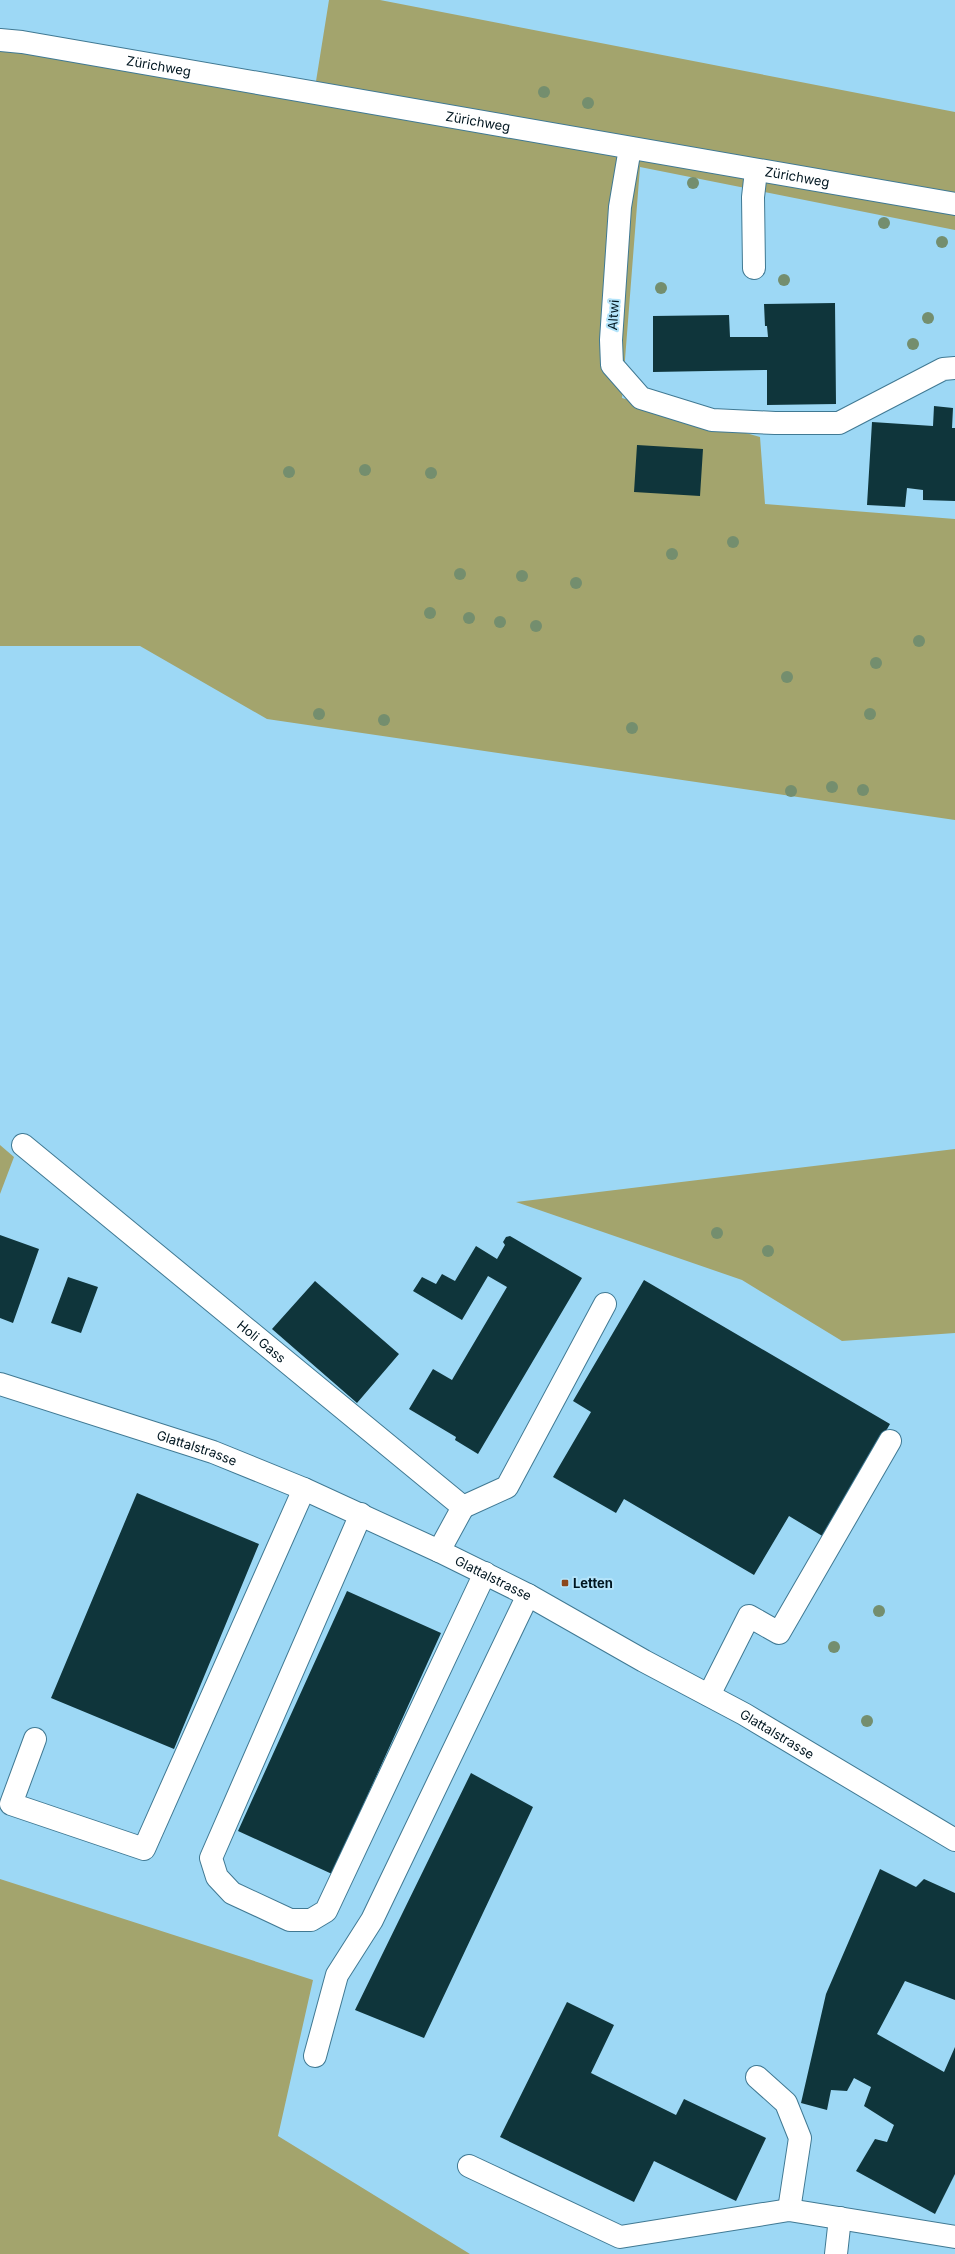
<svg xmlns="http://www.w3.org/2000/svg" width="955" height="2254" font-family="Inter,sans-serif">
  <rect width="100%" height="100%" fill="#9dd8f5"/>
  <path fill="#a3a46d" d="M329 0H380L955 112V230L640 167 622 398 760 437 765 504 955 519V820L267 719 140 646H0V46L313 100Z
    M0 1145 14 1157 0 1194Z
    M955 1149V1333L842 1341 742 1280 516 1202Z
    M0 1879 313 1980 278 2136 470 2254H0Z"/>
  <path fill="#0f353b" d="M835 303 836 404 767 405V370L653 372V316L729 315 730 337H768L767 326H765L764 304Z
    M934 406 953 408 952 428H955V501L923 500V490L907 488 905 507 867 505 872 422 933 426Z
    M637 445 703 449 700 496 634 492Z
    M0 1235 39 1249 13 1323 0 1318Z
    M510 1236 582 1278 478 1454 455 1440 456 1437 409 1409 433 1369 452 1380 507 1287 488 1276 462 1320 413 1291 422 1277 436 1284 442 1274 455 1281 476 1246 497 1259 505 1245 503 1242 506 1237Z
    M68 1277 98 1287 81 1333 51 1323Z
    M644 1280 890 1424 824 1537 789 1516 754 1575 624 1499 616 1513 553 1477 591 1412 573 1401Z
    M315 1281 399 1354 357 1403 272 1329Z
    M137 1493 259 1544 174 1749 51 1698Z
    M347 1591 441 1633 332 1874 238 1831Z
    M471 1773 533 1807 424 2038 355 2010Z
    M880 1869 916 1887 924 1879 955 1893V2000L905 1981 877 2034 944 2072 955 2047V2174L935 2214 856 2171 875 2139 887 2142 894 2125 864 2106 871 2087 854 2078 847 2091 831 2090 827 2110 801 2103 826 1994Z
    M567 2002 614 2025 591 2073 676 2115 684 2099 766 2138 736 2201 654 2161 634 2202 500 2137Z"/>
  <g fill="none" stroke-linecap="round" stroke-linejoin="round">
    <g stroke="#407993" stroke-width="24">
      <g id="minor">
        <path id="s1" d="M0 40 22 42 955 204"/>
        <path d="M630 148 620 207 611 340 612 365 641 398 712 420 775 423H839L943 369 955 368"/>
        <path d="M754 268 753 197 756 171"/>
        <path id="s2" d="M23 1145 463 1507 439 1551"/>
        <path id="s3" d="M0 1384 213 1452 304 1489 439 1551 528 1595 644 1661 744 1714 955 1840"/>
        <path d="M463 1507 507 1487 605 1304"/>
        <path d="M361 1514 211 1858 217 1877 232 1893 290 1920H311L326 1911 485 1573"/>
        <path d="M709 1695 749 1616 779 1633 890 1441"/>
        <path d="M35 1739 11 1804 144 1849 304 1489"/>
        <path d="M315 2056 337 1975 372 1920 528 1595"/>
        <path d="M757 2077 786 2103 800 2138 789 2210"/>
        <path d="M469 2166 620 2237 789 2210 955 2237"/>
        <path d="M836 2254 840 2218"/>
      </g>
    </g>
    <use href="#minor" stroke="#fff" stroke-width="22"/>
  </g>
  <g fill="#748e6e">
    <circle cx="544" cy="92" r="6"/>
    <circle cx="588" cy="103" r="6"/>
    <circle cx="693" cy="183" r="6"/>
    <circle cx="884" cy="223" r="6"/>
    <circle cx="942" cy="242" r="6"/>
    <circle cx="784" cy="280" r="6"/>
    <circle cx="661" cy="288" r="6"/>
    <circle cx="928" cy="318" r="6"/>
    <circle cx="913" cy="344" r="6"/>
    <circle cx="365" cy="470" r="6"/>
    <circle cx="289" cy="472" r="6"/>
    <circle cx="431" cy="473" r="6"/>
    <circle cx="733" cy="542" r="6"/>
    <circle cx="672" cy="554" r="6"/>
    <circle cx="460" cy="574" r="6"/>
    <circle cx="522" cy="576" r="6"/>
    <circle cx="576" cy="583" r="6"/>
    <circle cx="430" cy="613" r="6"/>
    <circle cx="469" cy="618" r="6"/>
    <circle cx="500" cy="622" r="6"/>
    <circle cx="536" cy="626" r="6"/>
    <circle cx="919" cy="641" r="6"/>
    <circle cx="876" cy="663" r="6"/>
    <circle cx="787" cy="677" r="6"/>
    <circle cx="319" cy="714" r="6"/>
    <circle cx="870" cy="714" r="6"/>
    <circle cx="384" cy="720" r="6"/>
    <circle cx="632" cy="728" r="6"/>
    <circle cx="832" cy="787" r="6"/>
    <circle cx="863" cy="790" r="6"/>
    <circle cx="791" cy="791" r="6"/>
    <circle cx="717" cy="1233" r="6"/>
    <circle cx="768" cy="1251" r="6"/>
    <circle cx="879" cy="1611" r="6"/>
    <circle cx="834" cy="1647" r="6"/>
    <circle cx="867" cy="1721" r="6"/>
  </g>
  <rect fill="#8c471c" stroke="#b4e4fa" stroke-width="1.5" x="561" y="1579" width="8" height="8" rx="2"/>
  <g text-anchor="middle" stroke-width="4" stroke-linejoin="round" paint-order="stroke">
    <g font-size="13" fill="#001620" stroke="#b4e4fa">
      <text dy="5" stroke="none"><textPath href="#s1" startOffset="161">Zürichweg</textPath></text>
      <text dy="5" stroke="none"><textPath href="#s1" startOffset="485">Zürichweg</textPath></text>
      <text dy="5" stroke="none"><textPath href="#s1" startOffset="809">Zürichweg</textPath></text>
      <text transform="translate(613 315) rotate(-86)" y="5">Altwi</text>
      <text dy="5" stroke="none"><textPath href="#s2" startOffset="309">Holi Gass</textPath></text>
      <text dy="5" stroke="none"><textPath href="#s3" startOffset="207">Glattalstrasse</textPath></text>
      <text dy="5" stroke="none"><textPath href="#s3" startOffset="531">Glattalstrasse</textPath></text>
      <text dy="5" stroke="none"><textPath href="#s3" startOffset="855">Glattalstrasse</textPath></text>
    </g>
    <g font-size="13" font-weight="bold" fill="#001620" stroke="#b4e4fa" text-anchor="start">
      <text x="573" y="1588">Letten</text>
    </g>
  </g>
</svg>
